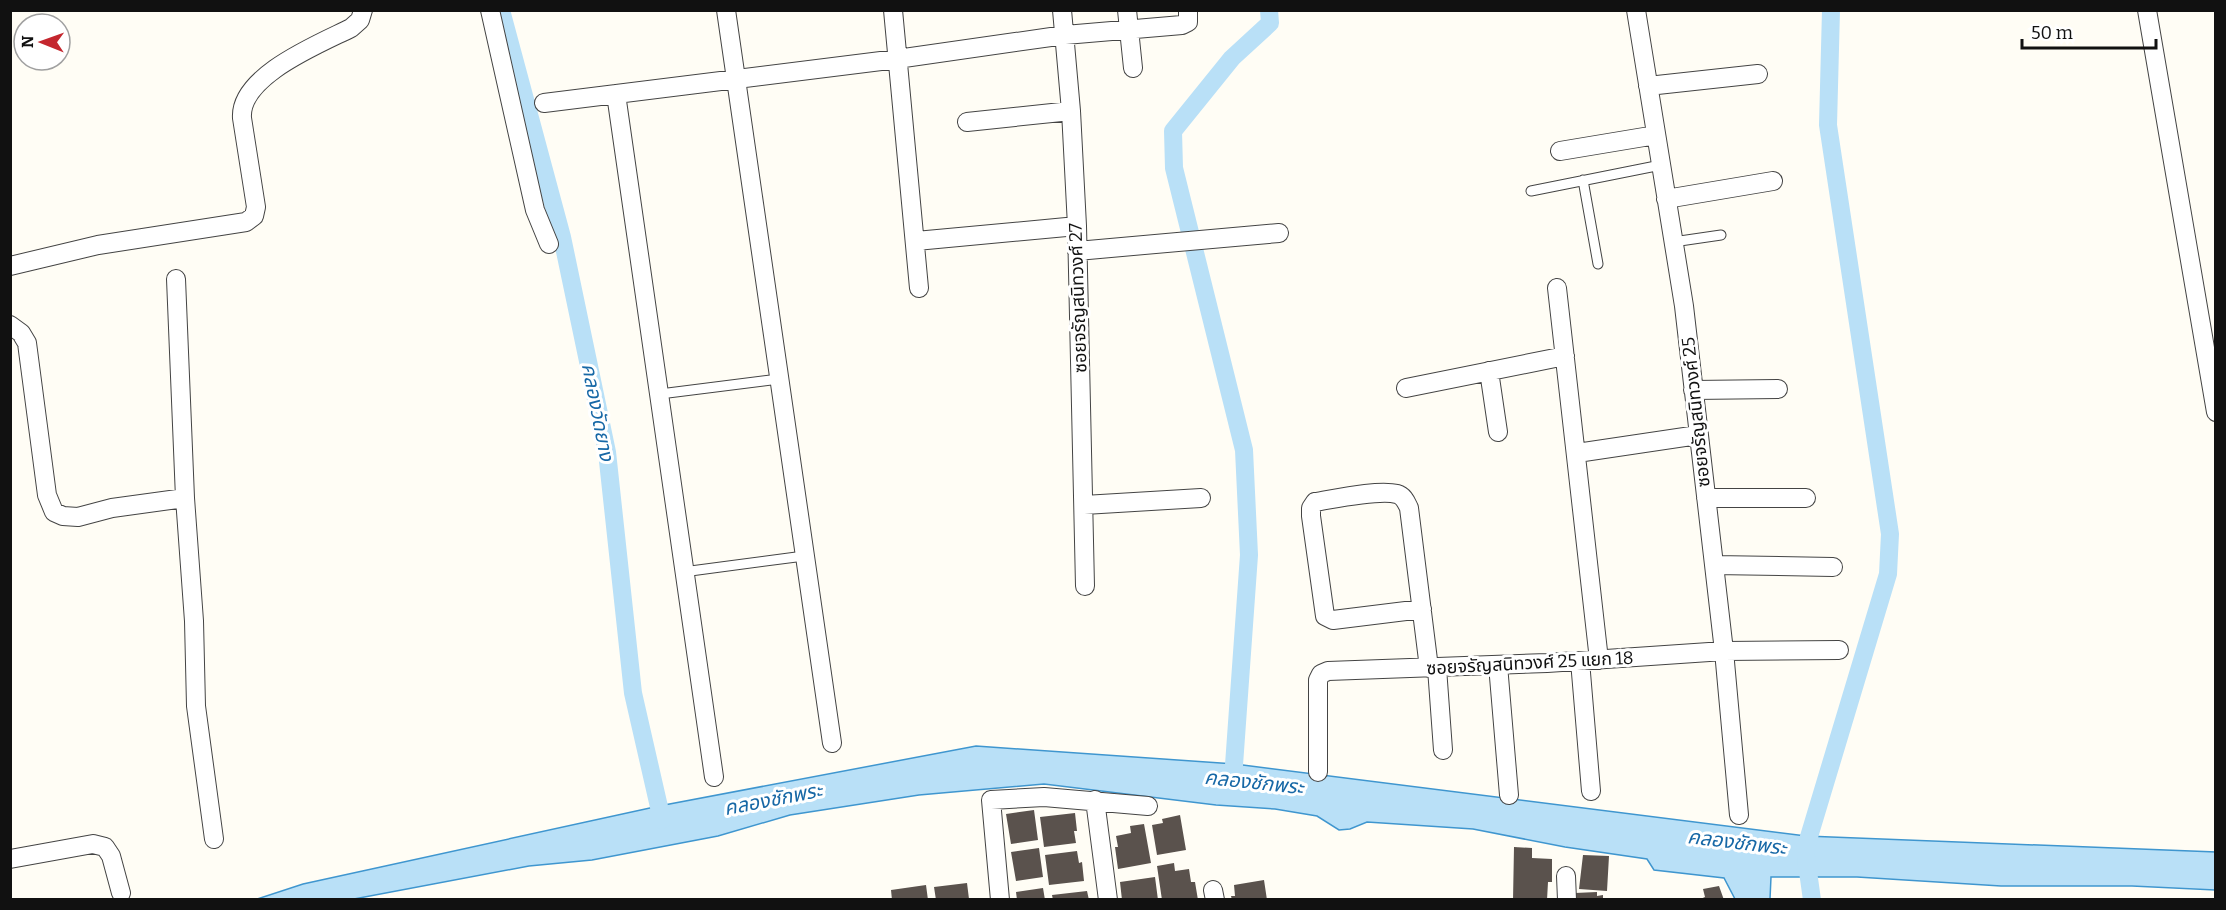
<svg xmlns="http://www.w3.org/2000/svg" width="2226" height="910" font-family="Bitter,'Noto Sans Thai',serif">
  <rect width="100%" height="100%" fill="#fffdf5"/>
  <path fill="#b9e0f7" stroke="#3f96cf" stroke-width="1.5" d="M976 746 1235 764 1806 836 2216 852 2215 890 2132 886H2001L1857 877H1771L1770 899H1735L1724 878 1654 870 1647 859 1565 847 1473 829 1367 822 1350 829 1339 830 1317 816 1275 809 1216 805 1044 784 919 795 790 815 718 836 592 860 529 866 354 899 254 900 303 884 659 806Z"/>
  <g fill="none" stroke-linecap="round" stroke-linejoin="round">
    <path stroke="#b9e0f7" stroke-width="18" d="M501 10 562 237 607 452 633 693 662 820
      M1233 779 1249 555 1244 450 1174 168 1173 131 1232 58 1270 23 1269 10
      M1812 900 1805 850 1888 574 1890 534 1828 125 1831 10"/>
  </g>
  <path fill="#5a524d" d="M1034 810 1038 840 1011 844 1006 814Z
    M1075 813 1077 831H1074L1076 843 1044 847 1040 817Z
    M1180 815 1186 850 1157 855 1152 825 1163 823 1162 819Z
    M1144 824 1151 863 1118 869 1115 847H1118L1116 836 1131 833 1130 826Z
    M1514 847 1532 848V858L1552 859V882H1548L1547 900H1513Z
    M1039 848 1043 877 1016 881 1011 852Z
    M1077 851 1079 863 1082 862 1084 881 1049 885 1045 855Z
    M1583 855 1609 856 1607 891 1579 889Z
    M1174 863 1175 871 1189 869 1191 882H1195L1198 900H1162L1157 866Z
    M1155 877 1158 900H1122L1120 882Z
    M1264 880 1267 900H1232L1231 896H1235L1234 885Z
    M967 883 969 899 936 900 934 887Z
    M926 885 928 900H892L891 890Z
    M1719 886 1724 900H1698L1705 897 1703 889Z
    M1043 888 1045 900H1017L1016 892Z
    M1087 891 1089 900H1053L1052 895Z
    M1597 892V896L1603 895V900H1575V893Z"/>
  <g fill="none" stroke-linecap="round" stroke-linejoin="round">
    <g stroke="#444" stroke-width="11">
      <path id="lane" d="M1583 180 1598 264
        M1531 191 1661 165
        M1673 242 1721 235
        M660 394 779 379
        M683 572 804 556"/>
    </g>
    <g stroke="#444" stroke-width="20">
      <path id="street" d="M490 10 535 210 549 244
        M726 10 832 743
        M893 10 919 288
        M1062 10 1071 111 1077 226 1085 586
        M1127 10 1133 68
        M1636 10 1684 306 1724 651 1739 815
        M2147 10 2216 412
        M1648 86 1758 74
        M616 94 714 777
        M544 103 897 59 1065 35 1182 25 1188 22V10
        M967 122 1071 111
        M1560 151 1656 135
        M1666 199 1773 181
        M916 241 1077 226
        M1077 251 1279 233
        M10 266 98 245 246 222 254 216 256 207 242 118C239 76 319 44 351 28L360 20 363 10
        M176 279 185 498 194 621 196 706 214 839
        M1557 288 1599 660
        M10 325 21 333 27 343 47 495 54 512 63 516 78 517 112 508 185 498
        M1489 371 1498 432
        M1406 388 1565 356
        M1693 390 1778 389
        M1577 453 1698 435
        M1706 498H1806
        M1084 505 1201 498
        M1714 565 1833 567
        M1422 609 1333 620 1325 616 1311 516V508L1315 502C1334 499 1379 489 1397 494 1404 496 1406 502 1409 508L1429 668
        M1580 661 1591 791
        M1498 665 1509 795
        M1437 668 1443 750
        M1318 772V680L1321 674 1328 671 1547 663 1724 651 1839 650
        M1095 800 1108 900
        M10 859 93 844 105 847 111 856 121 893
        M1566 876 1567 900
        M1213 890 1215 900
        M1000 900 991 800 1044 797 1148 806"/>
    </g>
    <use href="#lane" stroke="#fff" stroke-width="9"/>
    <use href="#street" stroke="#fff" stroke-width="18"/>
  </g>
  <g text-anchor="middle" stroke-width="6" stroke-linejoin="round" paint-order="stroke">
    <g font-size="18" fill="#111" stroke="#fff">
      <text transform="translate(1078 298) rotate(-92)" y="6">ซอยจรัญสนิทวงศ์ 27</text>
      <text transform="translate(1696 412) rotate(-96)" y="6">ซอยจรัญสนิทวงศ์ 25</text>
      <text transform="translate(1530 663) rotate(-3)" y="6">ซอยจรัญสนิทวงศ์ 25 แยก 18</text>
    </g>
    <g font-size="20" font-style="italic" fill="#1768a6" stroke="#fff">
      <text transform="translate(598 412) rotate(79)" y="7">คลองวัดยาง</text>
      <text transform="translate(1254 782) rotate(6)" y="7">คลองชักพระ</text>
      <text transform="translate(773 799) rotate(-11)" y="7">คลองชักพระ</text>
      <text transform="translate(1737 842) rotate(7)" y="7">คลองชักพระ</text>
    </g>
  </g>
  <rect width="2226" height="910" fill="none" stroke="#111111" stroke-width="24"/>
  <g transform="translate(42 42) rotate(271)"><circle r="28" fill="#ffffff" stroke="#a0a0a0" stroke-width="1.5"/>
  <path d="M0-4.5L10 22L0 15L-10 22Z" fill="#c4262e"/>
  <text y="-9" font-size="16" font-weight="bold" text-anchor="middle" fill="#111111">N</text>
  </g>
  <path d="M2022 39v9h134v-9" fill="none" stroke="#111111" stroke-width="3"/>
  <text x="2031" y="39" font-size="18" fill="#111111" stroke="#ffffff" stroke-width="4.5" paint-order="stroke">50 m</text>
</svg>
